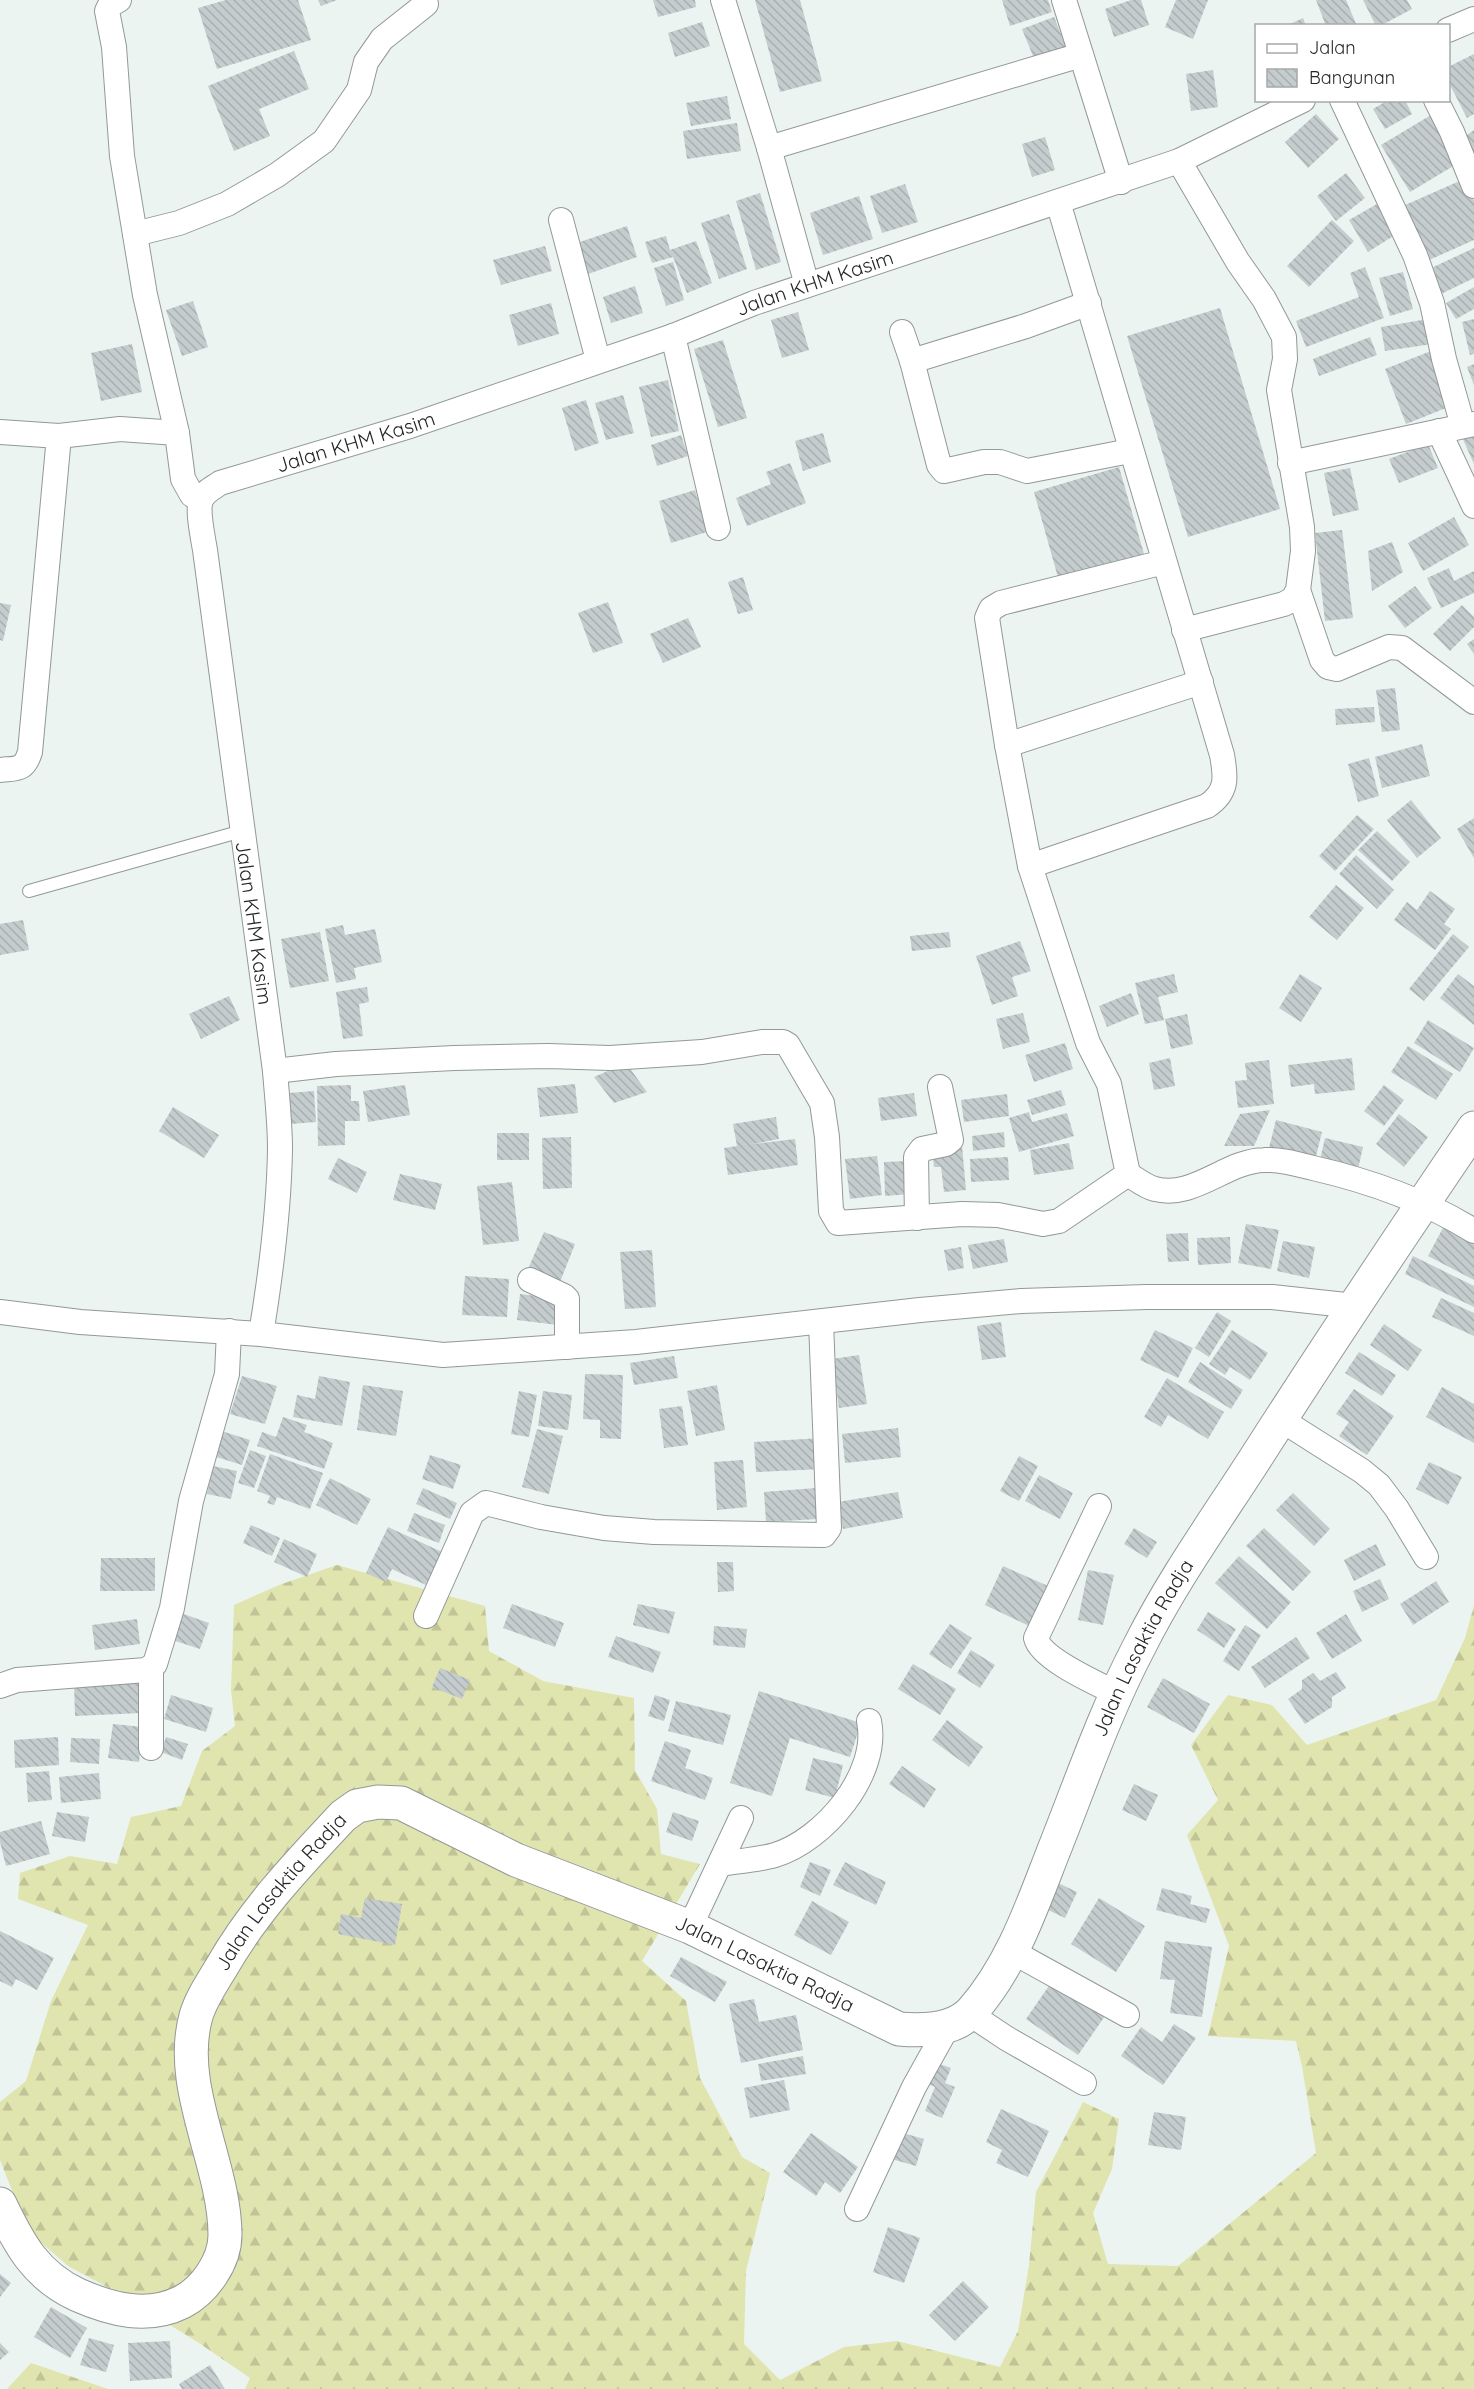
<svg xmlns="http://www.w3.org/2000/svg" width="1474" height="2389" font-family="Quicksand,sans-serif">
  <defs>
    <pattern id="forest-firs" width="22" height="20" patternUnits="userSpaceOnUse" patternTransform="scale(1.5)"><rect width="22" height="20" fill="#e0e4af"/><path d="M5 1l3.5 6h-7zM16 11l3.5 6h-7z" fill="#c0c496"/></pattern>
    <pattern id="building-back-hatch" width="6" height="6" patternUnits="userSpaceOnUse" patternTransform="scale(1.5)"><rect width="6" height="6" fill="#c4cccd"/><path d="M-1 5l2 2M0 0l6 6M5-1l2 2" fill="none" stroke="#a8afb0"/></pattern>
  </defs>
  <rect width="100%" height="100%" fill="#ecf4f1"/>
  <path fill="url(#forest-firs)" d="M337 1565 485 1606 489 1651 543 1681 634 1698 635 1770 657 1809 661 1854 700 1864 642 1961 686 2001 700 2078 742 2157 770 2173 746 2271 744 2344 780 2380 844 2347 897 2341 1000 2367 1018 2331 1029 2265 1036 2192 1083 2102 1119 2119 1112 2169 1093 2213 1108 2264 1178 2266 1316 2153 1302 2066 1296 2041 1208 2036 1229 1946 1187 1835 1218 1800 1191 1745 1228 1695 1272 1705 1307 1745 1436 1700 1465 1638 1474 1605V2389H245L250 2378 199 2343 120 2294 68 2266 28 2231 0 2160V2102L26 2081 51 2001 88 1925 18 1899 20 1873 70 1856 117 1864 131 1817 181 1806 202 1751 235 1726 231 1690 234 1605 279 1585Z
    M31 2363 108 2389H7Z"/>
  <path fill="url(#building-back-hatch)" d="M226 0H298L311 40 217 69 198 8Z
    M318 0H337L321 6Z
    M653 0H695L696 7 658 17Z
    M755 0H800L822 81 780 92Z
    M1002 0H1048L1052 12 1010 26Z
    M1131 0H1141L1149 25 1114 37 1105 9Z
    M1176 0H1208L1193 39 1165 27Z
    M1316 0H1346L1357 26H1326Z
    M1363 0H1407L1412 9 1380 26H1376Z
    M1054 17 1067 49 1035 61 1022 29Z
    M1303 18 1306 26H1286Z
    M702 22 710 46 675 57 668 33Z
    M294 51 309 89 259 109 270 136 234 151 208 86Z
    M1474 54V114L1467 118 1448 81V67Z
    M1213 70 1218 107 1191 111 1186 74Z
    M727 96 731 119 691 126 686 103Z
    M1388 100H1405L1412 114 1385 129 1373 109Z
    M1316 114 1339 139 1308 168 1285 142Z
    M1431 115 1460 162 1410 192 1381 145Z
    M737 123 741 151 687 159 683 131Z
    M1474 130V152L1464 137Z
    M1045 137 1055 170 1032 177 1022 144Z
    M1346 173 1365 198 1336 221 1317 196Z
    M1464 179 1474 201V240L1427 261 1403 206Z
    M905 184 918 222 882 233 870 196Z
    M760 193 781 262 756 270 736 201Z
    M859 196 873 239 823 255 810 213Z
    M1377 204 1395 235 1368 252 1349 220Z
    M729 214 747 269 719 279 701 223Z
    M1332 220 1354 241 1309 287 1287 266Z
    M627 226 637 257 585 275 574 244Z
    M666 236 670 250 696 241 712 283 687 293 673 257 652 263 645 242Z
    M545 246 552 271 501 285 493 260Z
    M1474 248V278L1439 295 1427 270Z
    M673 262 684 300 666 306 654 268Z
    M1365 267 1384 318 1306 347 1296 321 1359 297 1350 273Z
    M1403 272 1413 309 1390 316 1379 278Z
    M635 286 643 313 611 323 603 297Z
    M1474 287V309L1456 319 1446 303Z
    M193 301 208 347 182 356 166 310Z
    M551 303 559 334 518 346 509 315Z
    M1220 308 1280 509 1188 537 1127 336Z
    M798 312 809 350 782 358 771 320Z
    M1428 319 1432 344 1385 351 1381 327Z
    M1474 319V354L1470 355 1462 322Z
    M1370 337 1377 355 1319 376 1313 359Z
    M723 340 747 418 718 427 694 349Z
    M132 344 142 392 101 401 91 353Z
    M1431 351 1451 406 1406 424 1385 369Z
    M1474 364V385L1467 367Z
    M668 380 679 431 651 437 639 387Z
    M623 395 634 433 606 440 595 403Z
    M586 400 599 443 575 451 562 408Z
    M1474 432V464L1462 437Z
    M823 433 831 462 803 471 795 441Z
    M681 435 688 456 657 466 651 445Z
    M1428 444 1438 468 1399 483 1389 459Z
    M790 463 806 503 747 526 736 498 771 484 766 472Z
    M1119 467 1144 554 1059 581 1034 492Z
    M1350 468 1359 510 1333 516 1324 473Z
    M695 490 707 532 671 543 659 501Z
    M1454 517 1469 545 1423 571 1408 543Z
    M1342 530 1353 618 1325 621 1315 533Z
    M1392 542 1403 572 1372 591 1368 551Z
    M1449 568 1454 581 1474 571V593L1441 608 1427 578Z
    M743 577 753 610 738 614 728 582Z
    M1415 586 1432 608 1405 628 1388 606Z
    M608 602 623 643 593 653 578 613Z
    M0 603 11 605 3 641 0 640Z
    M1462 605 1474 617V627L1450 651 1433 634Z
    M688 618 701 647 663 663 650 634Z
    M1474 639V654L1467 644Z
    M1395 688 1400 730 1382 732 1376 690Z
    M1374 707 1375 722 1336 725 1335 709Z
    M1422 744 1430 776 1382 788 1375 757Z
    M1369 758 1379 796 1358 802 1348 764Z
    M1411 800 1441 838 1417 858 1387 820Z
    M1357 815 1374 829 1335 871 1319 856Z
    M1474 818V858L1457 829Z
    M1377 831 1410 862 1392 881 1358 850Z
    M1356 855 1394 890 1377 909 1339 874Z
    M1336 885 1364 908 1337 940 1309 917Z
    M1430 891 1455 909 1444 924 1451 929 1435 950 1394 920 1407 902 1417 910Z
    M23 920 29 950 0 955V924Z
    M343 925 345 935 375 929 382 962 354 968 356 979 336 983 325 929Z
    M320 932 329 981 290 988 281 939Z
    M949 932 951 947 912 951 910 936Z
    M1453 934 1469 947 1424 1001 1409 989Z
    M1020 941 1031 971 1012 977 1018 996 992 1005 976 956Z
    M1174 974 1178 992 1158 997 1164 1020 1145 1024 1135 983Z
    M1300 974 1322 988 1301 1022 1279 1008Z
    M1458 974 1474 986V1025L1440 998Z
    M367 987 369 1002 359 1004 363 1036 343 1039 336 992Z
    M1131 993 1139 1014 1107 1027 1099 1006Z
    M229 996 240 1020 201 1039 189 1014Z
    M1023 1013 1030 1042 1003 1049 996 1019Z
    M1187 1014 1193 1044 1171 1049 1165 1019Z
    M1428 1020 1474 1048 1460 1072 1414 1043Z
    M1065 1043 1073 1069 1034 1082 1025 1055Z
    M1408 1046 1453 1074 1436 1100 1391 1072Z
    M1170 1058 1175 1086 1154 1090 1149 1063Z
    M1352 1058 1355 1090 1315 1094 1314 1084 1291 1087 1288 1065Z
    M1269 1060 1274 1104 1238 1108 1235 1081 1247 1080 1245 1063Z
    M626 1063 647 1092 614 1103 594 1077Z
    M575 1084 578 1113 540 1117 537 1088Z
    M351 1085V1101H359L360 1121H345V1145L318 1146 317 1086Z
    M405 1085 410 1115 368 1122 363 1091Z
    M1384 1085 1404 1100 1384 1126 1364 1111Z
    M1061 1090 1066 1105 1032 1115 1027 1100Z
    M314 1091 316 1122 291 1124 289 1093Z
    M914 1093 917 1116 881 1121 878 1098Z
    M1007 1094 1009 1116 964 1122 961 1100Z
    M173 1107 219 1135 204 1158 159 1131Z
    M1270 1110 1254 1146H1224L1240 1114Z
    M1029 1112 1032 1122 1067 1113 1074 1136 1019 1152 1009 1118Z
    M1399 1114 1428 1137 1404 1167 1376 1144Z
    M776 1117 779 1139 753 1144 795 1139 798 1165 728 1175 724 1148 737 1146 733 1124Z
    M1276 1120 1322 1132 1314 1164 1268 1152Z
    M1004 1132 1005 1147 973 1151 972 1136Z
    M497 1133H529V1160H497Z
    M571 1137 572 1188 543 1189 542 1138Z
    M1325 1138 1363 1147 1358 1169 1320 1160Z
    M1069 1143 1074 1169 1034 1175 1030 1150Z
    M962 1146 966 1190 944 1192 941 1167H934L932 1149Z
    M877 1156 882 1195 850 1199 845 1159Z
    M1008 1157 1009 1180 971 1182 970 1159Z
    M338 1158 367 1172 357 1193 328 1179Z
    M909 1161 910 1194 885 1196 884 1162Z
    M400 1174 442 1184 435 1210 393 1200Z
    M512 1182 519 1241 483 1245 477 1186Z
    M1246 1224 1279 1230 1271 1269 1238 1263Z
    M1444 1226 1474 1241V1280L1428 1256Z
    M544 1232 575 1244 560 1282 528 1269Z
    M1188 1233 1189 1261 1168 1262 1166 1234Z
    M1230 1237 1231 1263 1198 1265 1197 1238Z
    M1004 1239 1008 1262 973 1269 968 1245Z
    M1283 1241 1315 1247 1309 1278 1277 1271Z
    M961 1247 964 1268 948 1271 944 1250Z
    M652 1250 656 1307 625 1309 620 1252Z
    M1413 1256 1474 1286V1307L1405 1274Z
    M465 1276 509 1279 507 1317 462 1315Z
    M520 1294 561 1299 558 1325 517 1320Z
    M1441 1298 1474 1313V1336L1432 1317Z
    M1217 1312 1231 1321 1209 1357 1195 1348Z
    M1001 1322 1006 1357 982 1360 977 1326Z
    M1384 1324 1422 1350 1408 1371 1370 1345Z
    M1155 1330 1193 1348 1178 1378 1140 1360Z
    M1232 1330 1268 1353 1250 1380 1230 1367 1225 1375 1209 1364Z
    M1359 1352 1396 1375 1382 1396 1345 1373Z
    M859 1355 867 1404 839 1408 832 1359Z
    M674 1356 678 1378 634 1385 630 1363Z
    M1200 1362 1243 1390 1231 1409 1188 1382Z
    M585 1374 623 1375 621 1439 600 1438V1420L583 1419Z
    M242 1376 277 1386 265 1424 230 1414Z
    M319 1376 350 1382 342 1426 293 1417 297 1395 315 1399Z
    M1167 1378 1224 1412 1208 1439 1168 1415 1161 1427 1144 1417Z
    M363 1385 403 1391 396 1436 357 1430Z
    M717 1385 725 1430 696 1436 687 1391Z
    M1442 1387 1474 1404V1443L1426 1417Z
    M1354 1389 1394 1416 1367 1455 1339 1436 1349 1422 1336 1414Z
    M519 1391 537 1395 529 1437 511 1434Z
    M543 1391 572 1395 568 1430 538 1426Z
    M682 1406 688 1445 664 1448 659 1409Z
    M283 1417 307 1425 304 1432 333 1443 324 1469 257 1446 262 1432 276 1437Z
    M898 1428 901 1457 845 1463 842 1434Z
    M537 1429 563 1436 549 1494 522 1487Z
    M218 1430 250 1440 242 1465 210 1455Z
    M822 1438 823 1469 756 1472 754 1442Z
    M250 1450 266 1456 254 1488 238 1483Z
    M270 1454 323 1473 310 1509 277 1497 274 1505 267 1503 270 1496 257 1491Z
    M430 1455 461 1465 453 1489 422 1479Z
    M1019 1456 1038 1466 1019 1501 1000 1491Z
    M743 1460 747 1507 717 1510 714 1462Z
    M1429 1462 1462 1477 1448 1505 1416 1489Z
    M213 1466 237 1471 231 1499 207 1494Z
    M1039 1475 1073 1493 1060 1519 1025 1501Z
    M330 1478 371 1499 357 1525 316 1505Z
    M423 1488 457 1503 450 1519 416 1504Z
    M816 1488 818 1519 766 1522 764 1492Z
    M898 1492 903 1518 843 1529 838 1502Z
    M1293 1493 1330 1529 1314 1546 1276 1510Z
    M414 1513 445 1525 439 1543 407 1531Z
    M251 1525 280 1538 272 1556 243 1543Z
    M388 1527 442 1552 426 1585 392 1569 386 1582 366 1573Z
    M1134 1528 1157 1542 1147 1558 1124 1544Z
    M1264 1528 1311 1572 1293 1591 1246 1546Z
    M284 1539 317 1554 307 1577 274 1562Z
    M1376 1544 1386 1565 1354 1581 1344 1560Z
    M1239 1556 1291 1602 1267 1629 1215 1583Z
    M101 1558H155V1591H100Z
    M717 1562H733L734 1591 718 1592Z
    M1003 1566 1048 1586 1029 1626 985 1605Z
    M1088 1570 1114 1575 1103 1625 1078 1620Z
    M1380 1579 1389 1599 1362 1612 1353 1591Z
    M1436 1581 1449 1602 1413 1625 1400 1604Z
    M512 1604 564 1623 555 1647 503 1628Z
    M638 1604 675 1612 669 1634 633 1625Z
    M178 1612 209 1623 200 1649 169 1639Z
    M1208 1612 1236 1629 1224 1648 1197 1630Z
    M1346 1614 1362 1641 1332 1659 1316 1633Z
    M137 1619 140 1644 95 1650 92 1625Z
    M950 1624 972 1638 951 1669 929 1654Z
    M1245 1625 1261 1635 1239 1671 1223 1661Z
    M714 1626 747 1629 745 1648 713 1645Z
    M616 1636 661 1652 653 1673 608 1657Z
    M1296 1637 1310 1658 1265 1688 1251 1667Z
    M971 1650 995 1665 980 1688 957 1673Z
    M913 1664 956 1689 940 1715 898 1689Z
    M440 1668 470 1680 462 1699 432 1687Z
    M1336 1672 1346 1688 1332 1697V1707L1305 1724 1288 1699 1302 1689V1680L1313 1673 1320 1681Z
    M1163 1678 1210 1704 1194 1733 1147 1707Z
    M140 1680 141 1713 75 1716 74 1683Z
    M759 1691 861 1723 850 1757 790 1738 772 1796 730 1783Z
    M171 1695 213 1708 206 1732 164 1719Z
    M655 1695 670 1700 664 1721 648 1716Z
    M676 1701 731 1715 723 1745 668 1731Z
    M947 1720 983 1747 969 1767 932 1740Z
    M113 1724 143 1727 139 1762 108 1758Z
    M58 1737 59 1765 15 1768 14 1740Z
    M166 1737 188 1744 182 1760 161 1752Z
    M71 1738 100 1739 99 1764 70 1762Z
    M665 1741 691 1750 685 1768 713 1778 705 1800 651 1781Z
    M813 1758 843 1765 835 1798 805 1790Z
    M902 1766 936 1789 924 1808 889 1784Z
    M49 1771 52 1800 28 1802 26 1773Z
    M99 1773 101 1799 61 1803 59 1777Z
    M1134 1784 1158 1795 1146 1821 1122 1810Z
    M57 1812 89 1817 85 1842 52 1836Z
    M673 1812 699 1821 692 1841 666 1832Z
    M41 1821 50 1854 6 1866 0 1842V1832Z
    M810 1862 831 1870 820 1896 800 1887Z
    M845 1862 886 1882 876 1905 833 1885Z
    M1056 1882 1077 1892 1065 1918 1044 1908Z
    M1162 1888 1192 1896 1190 1904 1210 1909 1206 1923 1156 1910Z
    M365 1898 402 1904 395 1945 338 1934 341 1914 361 1918Z
    M1099 1898 1145 1926 1116 1972 1071 1944Z
    M812 1901 849 1922 831 1955 794 1935Z
    M0 1931 54 1958 37 1990 16 1979 12 1987 0 1981Z
    M1165 1941 1212 1947 1202 2017 1170 2013 1175 1980 1160 1979Z
    M681 1957 727 1982 715 2002 670 1976Z
    M1053 1980 1105 2016 1078 2055 1026 2019Z
    M754 1999 759 2022 796 2015 803 2050 741 2063 729 2004Z
    M1174 2024 1196 2038 1163 2085 1121 2056 1141 2027 1162 2042Z
    M803 2056 806 2074 761 2081 758 2064Z
    M934 2062 951 2068 945 2083 955 2087 942 2118 925 2111 935 2087 926 2083Z
    M784 2080 790 2110 750 2118 744 2088Z
    M1001 2109 1049 2131 1028 2177 996 2163 1002 2150 986 2142Z
    M1154 2112 1186 2117 1181 2150 1148 2145Z
    M896 2131 924 2139 916 2166 888 2158Z
    M811 2133 858 2167 840 2193 825 2182 816 2196 783 2172Z
    M888 2227 920 2238 904 2283 873 2272Z
    M0 2274 11 2283 0 2297Z
    M963 2281 989 2307 955 2341 929 2315Z
    M51 2307 87 2328 70 2358 34 2337Z
    M89 2338 114 2345 106 2372 80 2365Z
    M170 2341 172 2378 130 2381 128 2343Z
    M0 2343 9 2352 0 2360Z
    M210 2365 225 2389H182L179 2384Z"/>
  <g fill="none" stroke-linecap="round" stroke-linejoin="round">
    <g stroke="#929996" stroke-width="14">
      <path id="service" d="M29 891 242 831"/>
    </g>
    <g stroke="#929996" stroke-width="26">
      <g id="minor">
        <path d="M119 0 110 5 107 11 114 47 122 156 145 295 177 433 183 479 192 495 201 500"/>
        <path d="M723 0 769 148 807 285"/>
        <path d="M1064 0 1121 182"/>
        <path d="M1448 30 1474 19"/>
        <path d="M1342 100 1415 255 1432 303 1444 359 1463 426"/>
        <path d="M1436 100 1452 132 1474 186"/>
        <path d="M769 148 1081 55"/>
        <path d="M1179 161 1238 262 1264 299 1284 337 1285 359 1279 390 1302 527 1303 551 1298 590 1293 599 1284 604 1184 630"/>
        <path d="M1058 202 1222 755C1226 777 1228 792 1207 806L1030 866 1007 745 987 618 991 609 1001 603 1164 562"/>
        <path d="M561 220 598 360"/>
        <path d="M135 234 179 223 227 204 277 175 324 141 359 90 366 62 382 39 426 4"/>
        <path d="M902 332 912 361 1026 326 1089 303"/>
        <path d="M673 336 718 528"/>
        <path d="M912 361 939 465 944 471 984 462H1000L1027 471 1130 451"/>
        <path d="M1439 431 1474 506"/>
        <path d="M0 432 59 436 120 429 177 433"/>
        <path d="M1290 463 1474 424"/>
        <path d="M1298 590 1322 660 1328 667 1337 669 1389 647 1402 648 1474 702"/>
        <path d="M1007 745 1201 682"/>
        <path d="M0 770C17 768 24 771 30 752L59 436"/>
        <path d="M275 1071 336 1064 454 1058 548 1056 610 1058 702 1052 762 1042H783L788 1045 822 1103 827 1137 831 1211 838 1223 962 1214 998 1215 1043 1224 1059 1221 1128 1174 1109 1084 1088 1043 1030 866"/>
        <path d="M1128 1174C1136 1179 1146 1187 1155 1189 1194 1199 1226 1161 1264 1160 1280 1159 1297 1164 1313 1168 1370 1181 1424 1200 1474 1231"/>
        <path d="M917 1218 916 1157 922 1149 946 1144 951 1140 940 1087"/>
        <path d="M530 1280 564 1296 567 1299V1347"/>
        <path d="M0 1312 80 1322 261 1334 443 1355 636 1342 920 1310 1021 1301 1147 1297H1272L1355 1306"/>
        <path id="s1" d="M261 1334C271 1273 279 1212 280 1149 280 1123 277 1097 275 1071L205 550C203 538 197 510 201 500 204 492 213 488 220 483L410 426 673 336 754 303 1179 161 1303 100"/>
        <path d="M1280 1419 1362 1471 1379 1485 1397 1509 1426 1557"/>
        <path d="M1099 1506 1036 1638C1041 1659 1096 1683 1116 1693"/>
        <path d="M426 1616 472 1513 486 1503 541 1517 604 1528 654 1532 824 1535 829 1528 821 1322"/>
        <path d="M0 1686 17 1680 146 1670 155 1664 172 1608 191 1501 227 1374 229 1331"/>
        <path d="M151 1748V1668"/>
        <path d="M720 1864C738 1861 758 1860 775 1855 824 1840 880 1774 869 1721"/>
        <path d="M690 1927 741 1818"/>
        <path d="M1011 1951 1127 2015"/>
        <path d="M970 2014 1006 2038 1084 2083"/>
        <path d="M857 2209 914 2087 948 2026"/>
      </g>
    </g>
    <g stroke="#929996" stroke-width="35">
      <g id="trunk">
        <path id="s2" d="M0 2204C19 2244 36 2276 78 2295 112 2310 148 2319 182 2302 205 2290 225 2261 225 2235 225 2164 176 2087 196 2016 201 1999 212 1983 221 1968 254 1910 298 1864 343 1816L357 1806 378 1802 401 1803 516 1860 690 1927 899 2029C923 2031 954 2031 972 2011 1011 1967 1031 1909 1052 1855 1080 1785 1104 1714 1139 1647 1172 1581 1215 1521 1255 1459 1326 1348 1400 1237 1474 1128"/>
      </g>
    </g>
    <use href="#service" stroke="#fff" stroke-width="12"/>
    <use href="#minor" stroke="#fff" stroke-width="24"/>
    <use href="#trunk" stroke="#fff" stroke-width="33"/>
  </g>
  <g text-anchor="middle" stroke-width="5" stroke-linejoin="round" paint-order="stroke">
    <g font-size="20" fill="#242726" stroke="#fff">
      <text dy="7" stroke="none"><textPath href="#s1" startOffset="1494">Jalan KHM Kasim</textPath></text>
      <text dy="7" stroke="none"><textPath href="#s1" startOffset="1008">Jalan KHM Kasim</textPath></text>
      <text transform="translate(254 923) rotate(82)" y="7">Jalan KHM Kasim</text>
      <text dy="7" stroke="none"><textPath href="#s2" startOffset="1876">Jalan Lasaktia Radja</textPath></text>
      <text dy="7" stroke="none"><textPath href="#s2" startOffset="688">Jalan Lasaktia Radja</textPath></text>
      <text dy="7" stroke="none"><textPath href="#s2" startOffset="1246">Jalan Lasaktia Radja</textPath></text>
    </g>
  </g>
  <rect x="1255" y="24" width="195" height="78" fill="#ffffff" stroke="#a7a9a8" stroke-width="1.5"/>
  <rect x="1267" y="44" width="30" height="9" fill="#ffffff" stroke="#a7a9a8" stroke-width="1.5"/>
  <text x="1309" y="54" font-size="18" fill="#242726">Jalan</text>
  <rect x="1267" y="69" width="30" height="18" fill="url(#building-back-hatch)" stroke="#a7a9a8" stroke-width="1.5"/>
  <text x="1309" y="84" font-size="18" fill="#242726">Bangunan</text>
</svg>
